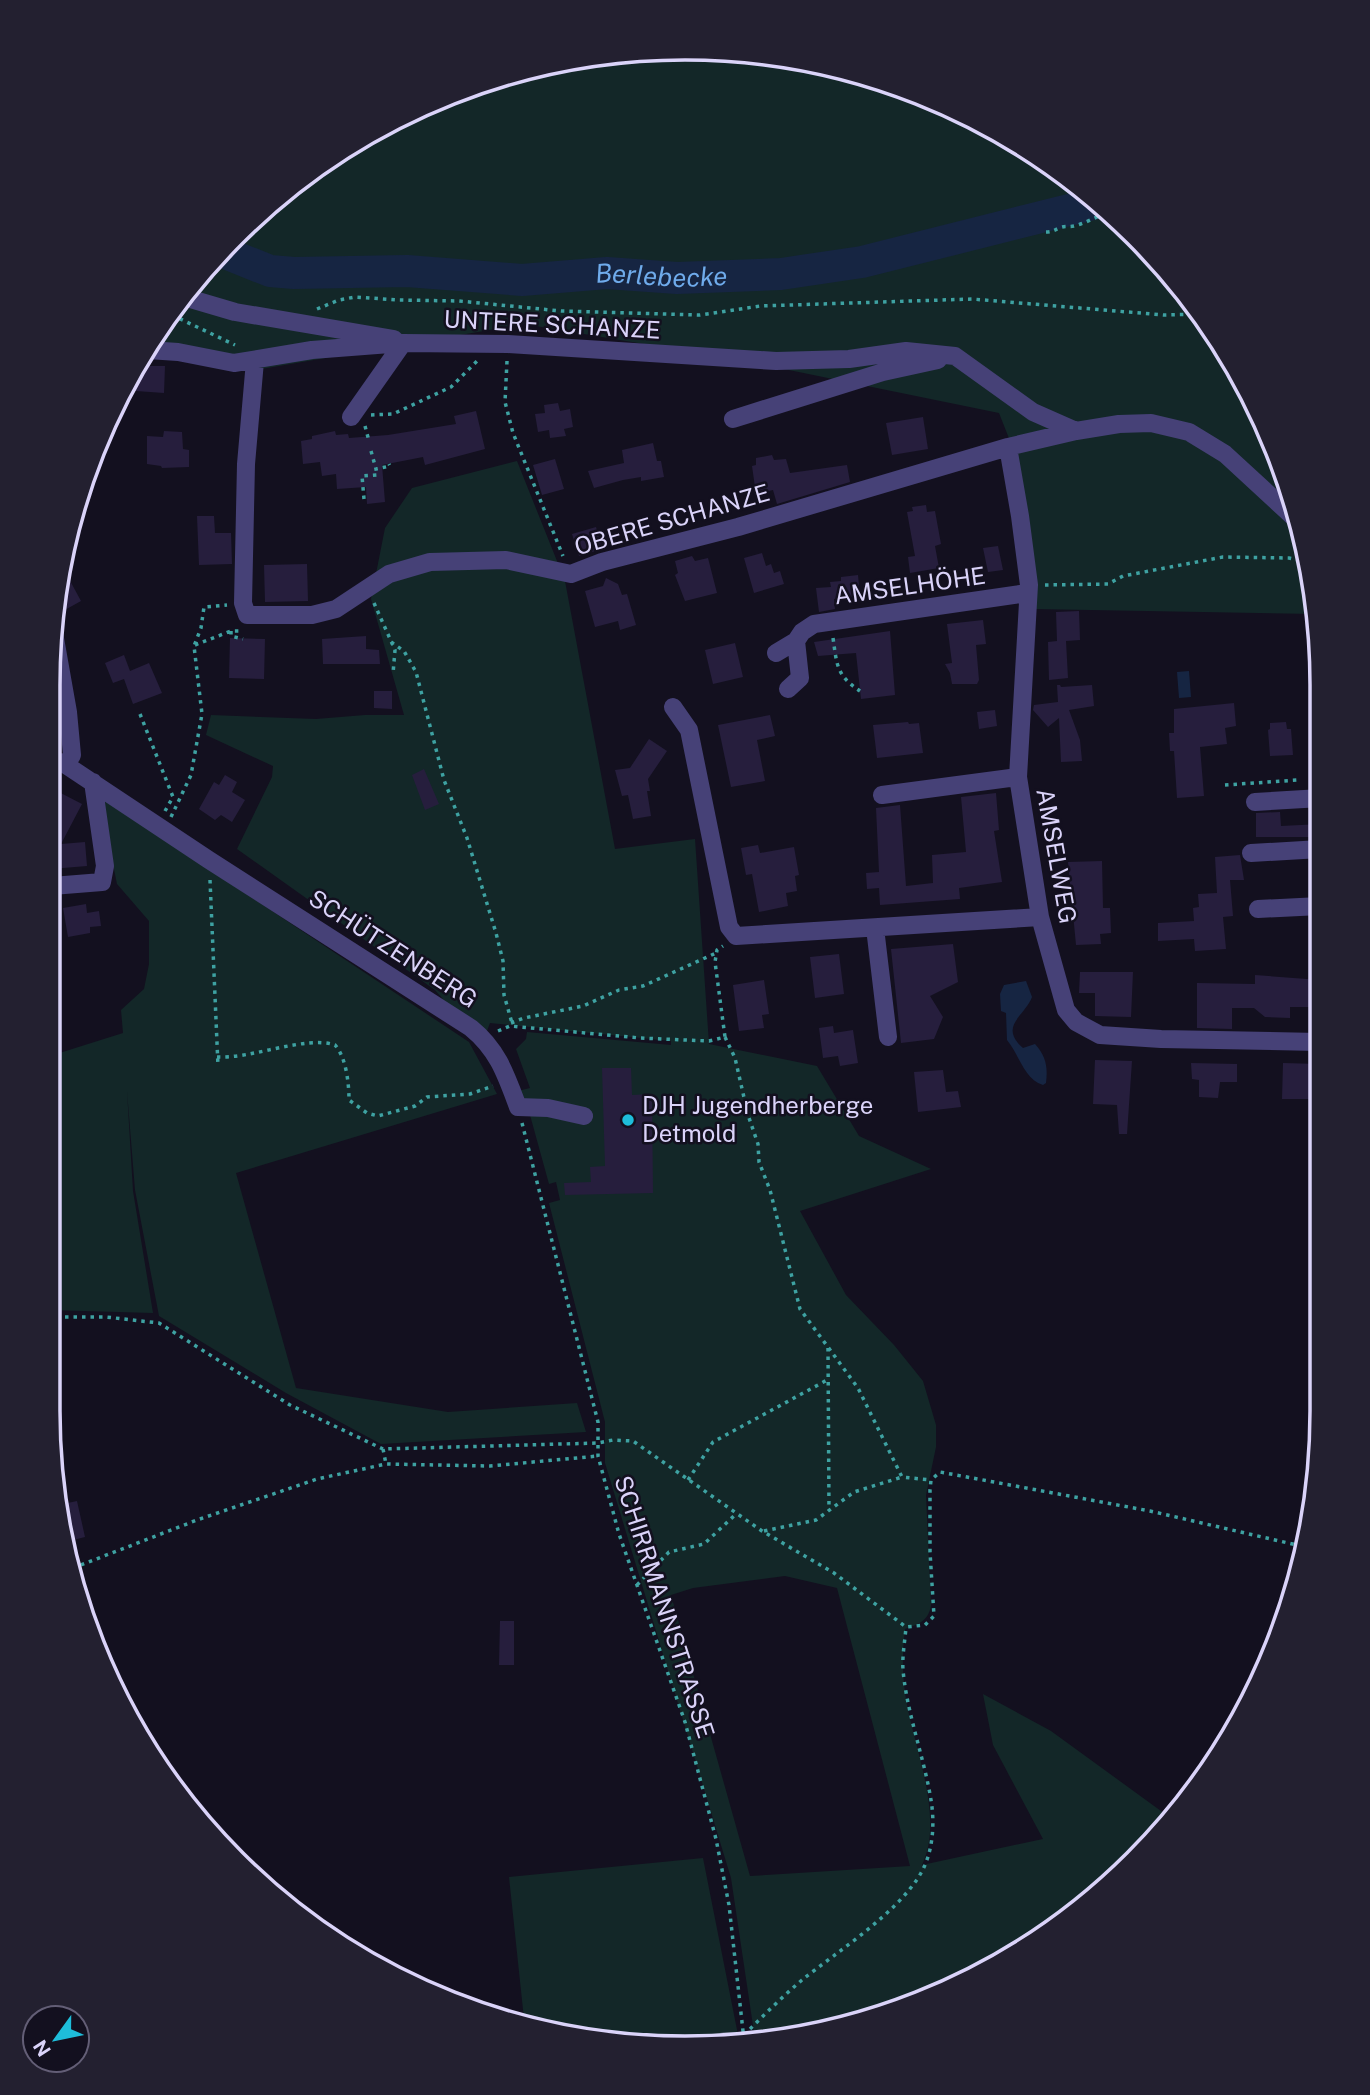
<svg xmlns="http://www.w3.org/2000/svg" width="1370" height="2095" font-family="'Public Sans',sans-serif">
  <rect width="100%" height="100%" fill="#13101f"/>
  <path fill="#132728" fill-rule="evenodd" d="M644 49 769 53 890 81 1004 133 1106 206 1191 297 1257 403 1301 520 1316 614 1034 609 1014 451 999 413 740 360 524 324 249 371 148 350 206 264 297 179 403 113 520 69Z
    M517 461 565 581 615 849 695 839 709 1044 817 1066 859 1136 931 1169 800 1211 846 1295 894 1345 923 1381 936 1425V1447L926 1495 931 1606C928 1621 919 1624 905 1629 902 1655 902 1678 907 1705 916 1752 944 1820 922 1865L1043 1839 993 1745 983 1694 1051 1731 1172 1819 1164 1831 1004 1962 810 2035 755 2039 731 1878 605 1463V1422L549 1203 560 1200 556 1182 549 1184 530 1115 518 1091 530 1088 516 1049 526 1039 527 1032 671 1045V1041L490 1023 482 1044 435 990 237 849 272 777 273 766 206 735 211 715 316 719 365 715H404L371 599 385 528 412 488ZM785 1576 837 1588 910 1866 750 1876 671 1595 693 1588Z
    M99 796 469 1042 497 1094 236 1173 296 1388 448 1412 577 1403 586 1432 381 1444 286 1393 159 1316 135 1190 127 1091 133 1191 153 1313 48 1310 50 1056 123 1033 121 1010 144 989 149 964V921L117 884Z
    M703 1858 739 2040 643 2046 524 2019 509 1877Z"/>
  <path fill="#162542" d="M1189 671 1191 697 1179 698 1177 672Z
    M1026 981 1032 997C1025 1016 998 1026 1023 1048L1035 1044C1046 1056 1048 1067 1046 1083L1043 1085C1024 1079 1020 1056 1007 1040L1006 1013 1001 1011 1000 994 1004 985Z"/>
  <g fill="none" stroke-linecap="round" stroke-linejoin="round">
    <path stroke="#162542" stroke-width="32" id="s1" d="M220 251 270 271 294 273 407 271 522 280 607 273 677 278 781 274 862 262 1101 202"/>
  </g>
  <path fill="#261e3d" d="M138 366H165L164 393 122 390Z
    M558 403 560 411 570 409 573 427 564 429 566 436 550 438 549 430 538 432 535 414 545 413 544 405Z
    M476 411 485 449 425 465 423 457 382 465 385 502 367 504 366 487 337 489 336 474 322 476 320 462 303 464 301 441 312 439V436L335 431 336 435 348 434 349 438 388 435 456 424 454 416Z
    M923 417 928 449 892 455 886 423Z
    M164 431 182 432 183 449 189 450V467L162 468 161 466 147 464V436L163 437Z
    M653 443 657 461H661L664 477 641 481V477L623 480 594 488 588 471 624 463 622 450Z
    M772 455 774 460 786 459 790 473 847 465 850 482 777 504 773 490 756 494 752 466 756 465V458Z
    M555 459 564 489 542 495 533 465Z
    M926 505 927 512 935 511 941 544 935 546 939 568 910 573 908 557 915 556 907 512 913 511 912 507Z
    M197 516H214L215 533H231L232 564 199 565Z
    M596 527 602 549 579 556 572 534Z
    M998 546 1003 570 988 572 983 548Z
    M762 553 766 566 771 564 774 573 780 571 784 584 754 593 744 558Z
    M692 556 695 561 708 558 717 593 685 601 675 575 678 573 675 561Z
    M307 564 308 601 265 602 264 565Z
    M858 575 860 596 834 599 835 609 819 612 816 588 831 587 830 582 841 581V577Z
    M68 577 81 601 63 611 55 595 59 582Z
    M606 578 618 584 622 595 627 594 636 625 620 630 618 621 595 627 585 591 603 586Z
    M1079 611 1080 640 1066 641 1068 678 1049 680 1048 642 1057 641 1056 612Z
    M983 620 986 644 976 645 979 680 977 684H952L950 673 945 664 952 663 947 624Z
    M890 631 895 695 861 699 856 653 818 656 814 642Z
    M366 636V649L379 650 380 664H323L322 639Z
    M230 638 265 639 264 679 229 678Z
    M735 643 743 677 713 684 705 650Z
    M124 655 130 671 149 663 162 693 133 704 124 679 113 683 105 663Z
    M1057 685H1060L1061 687 1092 685 1094 706 1069 710 1080 740 1082 761 1061 762 1059 718 1048 727 1033 710 1034 705 1058 702Z
    M374 691H392V709L374 708Z
    M1234 703 1236 726 1225 728 1227 744 1200 747 1204 796 1177 798 1174 751H1170L1169 733H1174V709Z
    M995 710 997 726 979 729 977 712Z
    M770 715 775 736 757 740 765 781 731 787 718 725Z
    M908 722 909 724 919 723 923 753 877 758 873 725Z
    M1286 722 1287 729H1291L1293 755 1270 756 1268 730 1270 729V723Z
    M649 739 667 751 648 779 650 791H647L651 816 633 819 628 795 622 796 615 770 630 768Z
    M424 769 439 804 425 810 412 775Z
    M225 775 237 782 232 792 245 800 232 822 221 815 215 820 199 809 214 782 219 785Z
    M51 788 82 804 61 844 85 842 87 866 51 869Z
    M996 793 999 830 994 831 1002 882 959 888 960 899 880 905 879 888 867 889 866 873 879 872 876 808 900 805 906 886 933 883 932 855 966 852 961 797Z
    M1280 812 1281 826 1321 824 1320 837H1256V813Z
    M758 845 760 853 794 847 799 875 795 876 797 891 786 893 788 906 759 912 752 874 746 875 741 848Z
    M1240 855 1244 880H1230L1233 916 1223 917 1226 949 1195 951 1194 939 1158 941V923L1194 921 1193 908 1199 907 1198 894 1217 893 1215 857Z
    M1102 861 1103 908H1110L1111 933 1100 934 1101 944 1076 945 1068 862Z
    M86 904 87 913 99 911 101 926 90 927V933L68 937 63 908Z
    M953 944 958 982 930 996 943 1017 934 1039 901 1043 891 949Z
    M839 954 844 994 815 998 810 957Z
    M1080 972H1133L1131 1017 1095 1016V993H1079Z
    M1255 975 1320 980V1007H1290V1018L1265 1017 1254 1008H1232V1029L1197 1028V983L1255 984Z
    M764 980 769 1014 762 1015 764 1028 739 1031 733 985Z
    M833 1026 834 1033 853 1030 858 1063 840 1066 838 1056 823 1058 819 1028Z
    M1095 1060 1132 1061 1127 1134H1119L1117 1105 1093 1104Z
    M1191 1063 1237 1064V1082H1220L1218 1098 1199 1097V1080L1192 1079Z
    M1283 1063 1319 1064V1099H1282Z
    M602 1068H631L632 1095 652 1094 653 1193 565 1195 564 1183 591 1182 590 1167 605 1166Z
    M943 1070 946 1092 958 1091 961 1107 918 1112 914 1072Z
    M77 1501 85 1537 69 1541 63 1504Z
    M500 1621H514V1665H499Z"/>
  <g fill="none" stroke-linecap="round" stroke-linejoin="round">
    <path stroke="#3ea2a2" stroke-width="3.5" stroke-dasharray="3.5 5" stroke-linecap="butt" d="M1046 232C1053 232 1056 229 1062 227 1066 226 1070 227 1074 226 1087 223 1098 215 1111 212
      M317 309 339 300 355 297 399 300 459 301 561 311 700 315 760 306 972 299 1164 315 1202 314
      M172 315 235 345
      M507 361 505 402 513 433 563 556
      M371 415 393 414 451 387 479 359
      M365 426 369 441
      M371 451 376 469 390 466 389 464
      M364 499 362 476 377 475 376 469
      M1045 585 1108 584 1123 576 1223 557 1289 558 1308 562
      M53 600 56 598
      M374 603 395 650 393 674
      M231 631V636L243 639
      M833 638C837 665 836 675 860 691
      M391 642 404 651 416 672 444 780 467 838 496 933 503 961 504 995 512 1023
      M195 645 231 631H240
      M140 714 173 797 165 811
      M1225 785 1298 780
      M171 817 191 775 202 714 194 646 201 628 204 607 227 605
      M210 880 218 1066
      M511 1023 524 1018 583 1006 619 990 643 986 716 953
      M498 1031 510 1026 640 1038 709 1041 725 1037 715 962 717 950 723 946
      M725 1037 735 1058 748 1115 758 1144 759 1162 770 1190 800 1309 858 1388 902 1477 931 1480
      M217 1057C252 1059 306 1035 335 1045 346 1057 349 1083 349 1100L367 1113 378 1116 415 1106 427 1097 470 1094 493 1086
      M522 1123 598 1422V1456L619 1534 685 1722 716 1839 729 1905 744 2040
      M48 1317H106L159 1323 290 1405 383 1449 598 1443 613 1440 633 1441 762 1531 834 1573 906 1627 925 1625 934 1616 930 1552V1490L931 1480 940 1472 1150 1511 1301 1546
      M828 1348 829 1511
      M383 1449 386 1464
      M688 1480 713 1442 829 1379
      M764 1531 816 1520 854 1492 902 1477
      M73 1568 197 1520 317 1479 386 1464 490 1466 598 1456
      M637 1585 669 1552 704 1544 736 1514
      M744 2035C763 2016 782 1997 802 1980 838 1951 898 1913 921 1873 933 1852 935 1824 931 1800 924 1757 907 1714 903 1670 902 1656 905 1641 906 1627"/>
    <path stroke="#464177" stroke-width="18" d="M184 297 235 312 394 339
      M148 350 178 352 234 363 312 350 403 343 508 344 776 361 849 359 906 351 955 356 1033 412 1076 431
      M255 361 246 464 243 603 247 615H312L336 609 389 574 430 562 506 560 571 574 602 562 738 527 1008 447 1076 431 1119 424 1151 423 1189 432 1225 454 1302 525
      M351 417 403 343
      M733 419 883 372 938 360
      M1008 447 1020 516 1029 585 1018 777 1040 917 1066 1010 1076 1022 1100 1035 1161 1039 1319 1042
      M53 627 68 712 72 755 66 765
      M776 653 796 641
      M788 689 800 678 796 641 802 632 814 624 1027 593
      M673 707 689 730 729 927 736 936 1040 917
      M52 759 66 765 209 860 471 1028C498 1050 506 1075 518 1107L548 1108 584 1116
      M882 795 1018 777
      M1255 802 1321 798
      M1251 853 1320 849
      M52 886 102 882 105 866 93 782
      M1258 909 1320 906
      M875 928 888 1037"/>
  </g>
  <circle fill="#1ebdda" stroke="#13101f" stroke-width="2.5" cx="628" cy="1120" r="7"/>
  <g text-anchor="middle" stroke-width="5" stroke-linejoin="round" paint-order="stroke">
    <g font-size="24" fill="#dad3f9" stroke="#13101f">
      <text transform="translate(552 325) rotate(3)" y="8">UNTERE SCHANZE</text>
      <text transform="translate(672 520) rotate(-16)" y="8">OBERE SCHANZE</text>
      <text transform="translate(910 586) rotate(-8)" y="8">AMSELHÖHE</text>
      <text transform="translate(1056 856) rotate(80)" y="8">AMSELWEG</text>
      <text transform="translate(393 949) rotate(33)" y="8">SCHÜTZENBERG</text>
      <text transform="translate(664 1607) rotate(72)" y="8">SCHIRRMANNSTRASSE</text>
    </g>
    <g font-size="24" fill="#dad3f9" stroke="#13101f" text-anchor="start">
      <text x="642" y="1114">DJH Jugendherberge<tspan x="642" dy="28">Detmold</tspan></text>
    </g>
    <g font-size="26" font-style="italic" fill="#6fabeb" stroke="#13101f">
      <text dy="9" stroke="none"><textPath href="#s1" startOffset="446">Berlebecke</textPath></text>
    </g>
  </g>
  <path d="M0 0H1370V2095H0ZM685 60H685A625 625 0 0 1 1310 685V1411A625 625 0 0 1 685 2036H685A625 625 0 0 1 60 1411V685A625 625 0 0 1 685 60Z" fill="#232030" fill-rule="evenodd"/>
  <path fill="none" stroke="#dad3f9" stroke-width="3.5" d="M685 60H685A625 625 0 0 1 1310 685V1411A625 625 0 0 1 685 2036H685A625 625 0 0 1 60 1411V685A625 625 0 0 1 685 60Z"/>
  <g transform="translate(56 2039) rotate(237)"><circle r="33" fill="#13101f" stroke="#635e76" stroke-width="2"/>
  <path d="M0-5L12 26L0 18L-12 26Z" fill="#1ebdda"/>
  <text y="-10" font-size="19" font-weight="bold" text-anchor="middle" fill="#dad3f9">N</text>
  </g>
</svg>
